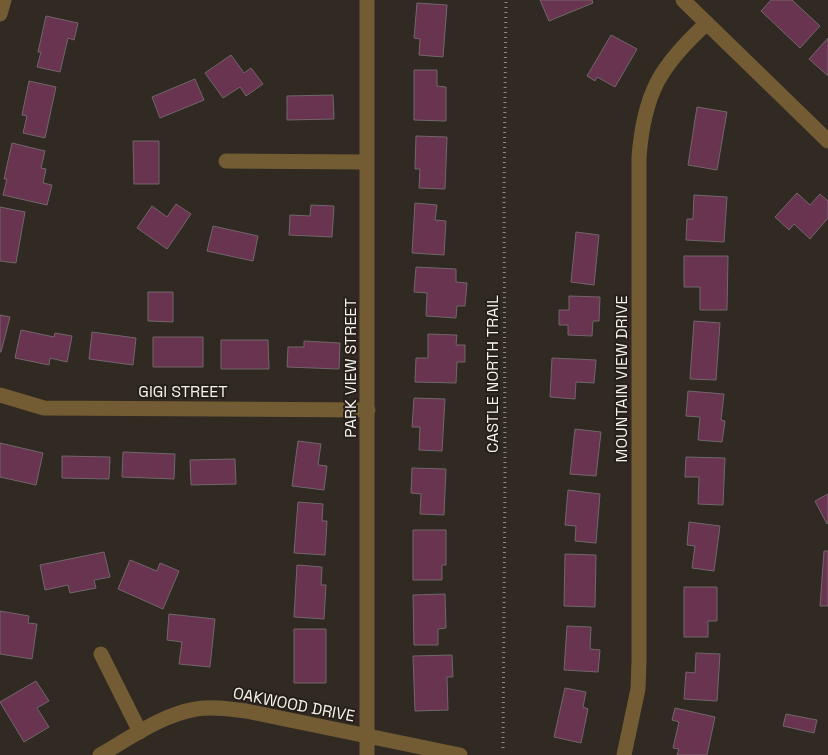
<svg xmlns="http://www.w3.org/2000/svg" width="828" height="755" font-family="'Space Grotesk',sans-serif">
  <rect width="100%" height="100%" fill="#302a22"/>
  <path fill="#68344f" stroke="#72666b" d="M540 0H592L593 3 549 21Z
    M771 0H792L820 26 800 48 761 11Z
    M417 3 447 5 443 57 419 55 420 39 414 38Z
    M46 16 78 23 74 40 68 38 60 72 37 67 41 52H38Z
    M611 35 637 49 615 87 597 77 595 81 587 76Z
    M828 38V76L809 59Z
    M231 55 244 73 251 68 263 84 246 96 240 87 223 98 205 73Z
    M414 70H437V86L446 87V121L414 120Z
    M195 79 204 100 160 118 152 97Z
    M29 81 56 87 45 138 23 133 27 116 22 115Z
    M333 95 334 119 287 120V96Z
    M697 107 727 112 717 170 688 165Z
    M416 136 447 137 445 189 419 188 420 169H415Z
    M133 141H159V184H134Z
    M12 143 45 151 41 168 46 169 43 183 52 185 47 205 3 195 7 179H4Z
    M797 193 810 205 820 194 828 201V218L810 239 794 224 789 230 775 217Z
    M694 195 727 197 724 242 686 240 687 219H693Z
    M415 203 437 205 435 220 446 221 444 255 412 253Z
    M176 204 191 214 167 249 137 228 152 206 167 217Z
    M311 205 334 206 332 237 289 235 290 215 310 216Z
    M0 207 25 212 16 263 0 261Z
    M213 226 258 236 253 261 207 251Z
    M576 232 599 235 594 285 571 282Z
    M684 256H728L727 310H700V287H684Z
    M416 267 456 269V282L467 283 465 306H457L456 318 426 316 427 293 414 292Z
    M148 292H173V322L148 321Z
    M569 296 600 297 599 321H593L592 336 568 335V325H559V310H569Z
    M0 315 10 317 1 352H0Z
    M694 321 720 323 716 380 690 379Z
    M21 330 54 337 55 333 72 336 67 362 50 358 49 365 15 358Z
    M92 332 136 338 133 365 89 359Z
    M428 334 457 335 456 345H465V362H457L456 383 415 382 416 358H428Z
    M153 337H203V367H153Z
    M221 340H268L269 369H221Z
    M304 341 340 343 339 369 287 367 288 347H304Z
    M552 358 596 360 594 383 576 382 575 399 550 397Z
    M688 391 724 394 721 420 725 421 722 442 698 440 700 417 686 416Z
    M414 398 445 399 442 451 419 450 420 427H412Z
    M575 429 601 432 596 476 570 474Z
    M298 441 321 444 318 465 327 466 324 490 292 486Z
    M0 443 43 453 36 485 0 477Z
    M123 452 175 454 174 479 122 477Z
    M62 456 110 457 109 479 62 478Z
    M686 457 725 458 723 505 698 504 699 477H685Z
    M235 459 236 484 191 485 190 460Z
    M412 468 446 469 444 515 420 514 421 494 411 493Z
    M568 490 600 494 596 543 575 541 576 526 565 525Z
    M828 494V523L827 524 815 501Z
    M298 502 323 504 322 521H327L325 555 294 553Z
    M689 522 720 526 714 571 692 568 695 546 687 545Z
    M413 530H446V565H442V580H413Z
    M824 551H828V606H820Z
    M104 552 110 577 94 580 96 588 70 593 68 585 45 590 40 565Z
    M565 554 596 555 595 607 564 606Z
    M130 560 157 571 160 563 179 571 163 609 118 589Z
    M297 565 322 567 321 585H326L324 619 294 617Z
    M684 587H717V621H708V637H684Z
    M445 594 446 628 438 629V645H414L413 595Z
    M0 611 29 616 28 623 37 624 32 659 0 654Z
    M169 614 215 619 210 667 179 664 182 642 167 640Z
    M567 626 591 627 590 649 600 650 598 672 564 670Z
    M294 629H326V683H294Z
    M696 653 720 654 717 701 684 699 686 672 695 673Z
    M452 655 453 677H447L448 710 415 711 413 656Z
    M36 681 49 701 37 708 49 727 24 742 0 702Z
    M565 688 586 692 583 707 588 709 581 743 554 737Z
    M675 708 715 717 707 755H677L679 749 673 748 679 722 672 720Z
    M786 714 817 720 814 733 783 726Z"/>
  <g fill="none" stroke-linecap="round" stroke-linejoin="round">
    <path stroke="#8f8a83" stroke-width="3" stroke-dasharray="1 4" stroke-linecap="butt" d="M503 748 505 473 504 193 506 0"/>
    <path stroke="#735c34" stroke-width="15" d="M683 0 828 141
      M0 14 4 0
      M226 161 366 162
      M0 395 44 408 368 410
      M101 654 140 732
      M100 755C130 738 161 715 196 709 213 706 230 709 246 711L460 755
      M367 755V0
      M624 755 638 689 639 660V157C644 93 660 66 707 23"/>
  </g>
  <g text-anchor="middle" stroke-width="4" stroke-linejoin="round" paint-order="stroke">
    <g font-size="16" fill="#f6f2ed" stroke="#262018">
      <text transform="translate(350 368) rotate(-90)" y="6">PARK VIEW STREET</text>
      <text transform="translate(492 374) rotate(-90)" y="6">CASTLE NORTH TRAIL</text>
      <text transform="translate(621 379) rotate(-90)" y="6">MOUNTAIN VIEW DRIVE</text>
      <text x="183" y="397">GIGI STREET</text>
      <text transform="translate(294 704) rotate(11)" y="6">OAKWOOD DRIVE</text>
    </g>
  </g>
</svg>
